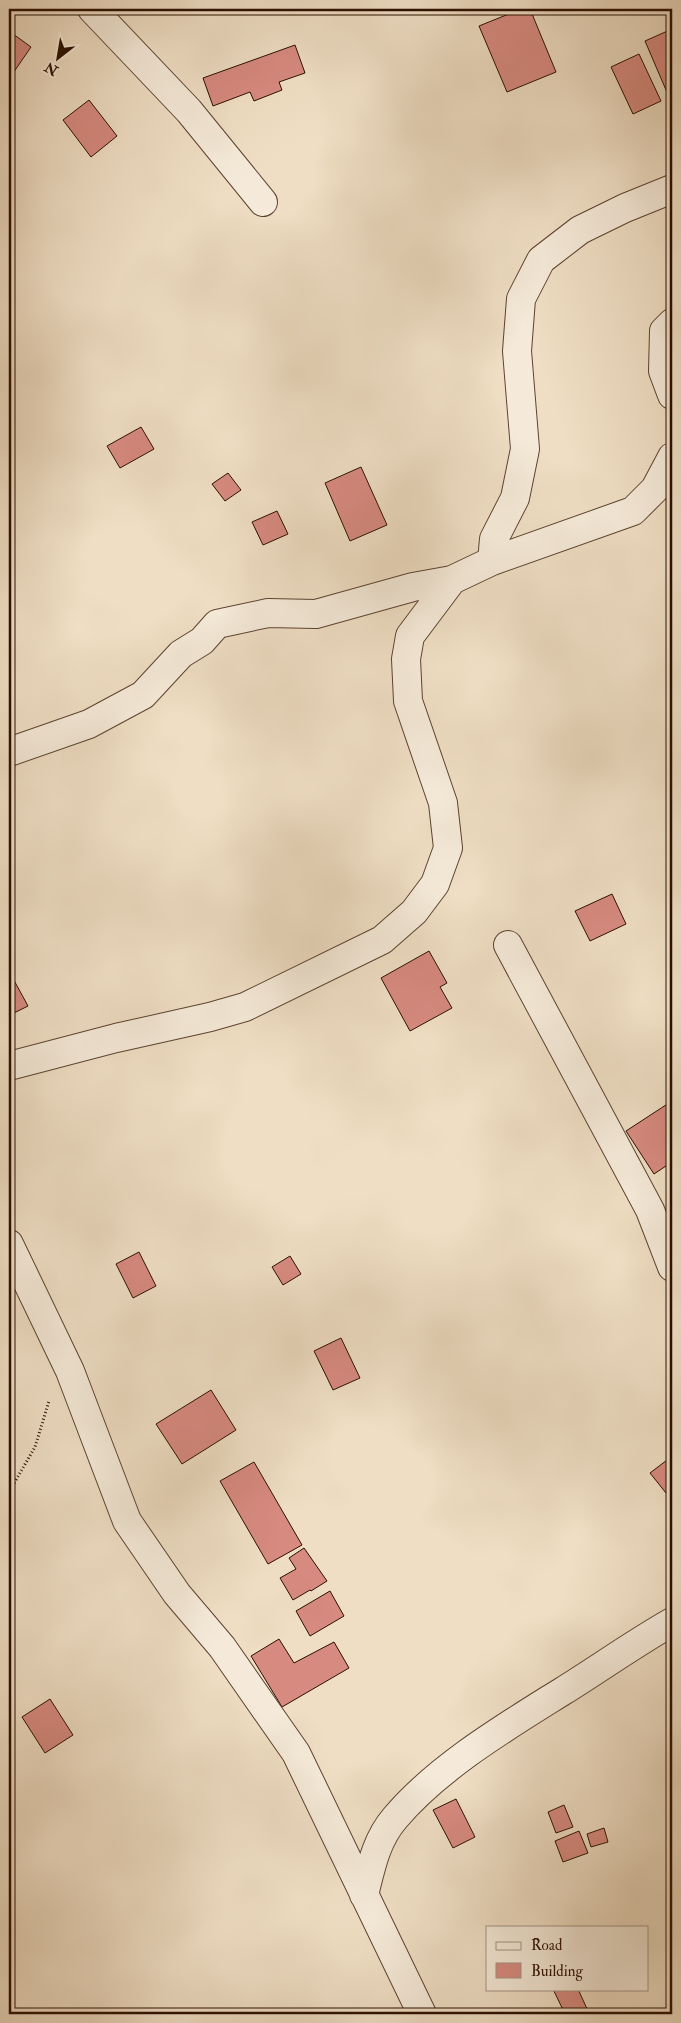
<svg xmlns="http://www.w3.org/2000/svg" width="681" height="2023" font-family="'IM FELL Double Pica',serif">
  <rect width="100%" height="100%" fill="#efdec4"/>
  <filter id="stains"><feTurbulence type="fractalNoise" baseFrequency=".004" numOctaves="4"/><feColorMatrix values="0 0 0 0 .2 0 0 0 0 .09 0 0 0 0 .02 0 0 0 .5 -.17"/></filter>
  <radialGradient id="worn" r=".72"><stop offset=".6" stop-color="#630" stop-opacity="0"/><stop offset="1" stop-color="#630" stop-opacity=".3"/></radialGradient>
  <path fill="#d78a80" stroke="#2b0f00" d="M521 9H530L556 72 507 92 479 26Z
    M672 29V104L645 41Z
    M9 31 31 47 9 79Z
    M295 45 305 73 279 82 282 90 254 101 250 92 213 106 203 78Z
    M639 54 661 101 633 114 611 67Z
    M89 100 117 136 91 157 63 120Z
    M141 427 154 449 120 468 107 446Z
    M361 467 387 525 350 541 325 483Z
    M228 473 241 490 225 501 212 484Z
    M277 511 288 534 263 545 252 522Z
    M612 894 626 924 590 941 575 911Z
    M429 951 447 983 440 987 452 1008 410 1031 381 978Z
    M9 973H10L28 1006 10 1015Z
    M672 1101V1162L654 1174 626 1131Z
    M139 1252 156 1286 133 1298 116 1264Z
    M290 1256 301 1274 283 1285 272 1267Z
    M341 1338 360 1378 333 1390 314 1351Z
    M211 1390 236 1430 182 1464 156 1424Z
    M671 1457 672 1497 670 1498 650 1473Z
    M254 1462 302 1545 268 1564 220 1481Z
    M304 1548 327 1581 311 1591 310 1590 293 1600 280 1578 296 1569 289 1558Z
    M330 1591 344 1616 310 1636 296 1611Z
    M279 1639 294 1663 334 1642 349 1668 282 1707 251 1656Z
    M50 1699 73 1735 45 1753 22 1717Z
    M456 1799 475 1837 453 1848 433 1810Z
    M564 1805 573 1827 556 1833 548 1812Z
    M604 1828 608 1842 591 1847 587 1834Z
    M579 1831 588 1853 563 1862 555 1841Z
    M553 1989H578L588 2011 581 2014H565Z"/>
  <g fill="none" stroke-linecap="round" stroke-linejoin="round">
    <g stroke="#5c4331" stroke-width="30">
      <path id="minor" d="M92 9 189 111 263 202
        M672 323 664 331 663 371 672 395
        M492 561 494 539 515 498 525 449 517 351 521 299 541 260 580 230 625 208 672 189
        M9 752 89 724 143 695 181 654 202 641 217 624 268 613 316 614 413 587 452 580
        M508 945 650 1210 672 1267
        M9 1066 116 1038 210 1017 245 1007 382 940 414 912 435 884 448 848 443 803 408 701 406 659 410 636 452 580 492 561 633 511 655 489 672 457
        M9 1244 70 1371 127 1521 177 1594 222 1647 296 1753 422 2014
        M364 1895C371 1867 376 1840 395 1818 438 1767 507 1726 563 1691 600 1668 635 1643 672 1622"/>
    </g>
    <path stroke="#2b0f00" stroke-width="3" stroke-dasharray="1 2.5" stroke-linecap="butt" d="M9 1492 35 1447 49 1401"/>
    <use href="#minor" stroke="#f5ead9" stroke-width="28"/>
  </g>
  <rect width="681" height="2023" fill="none" stroke="#efdec4" stroke-width="30"/>
  <rect x="10" y="10" width="661" height="2003" fill="none" stroke="#2b0f00" stroke-width="2.5"/>
  <rect x="15" y="15" width="651" height="1993" fill="none" stroke="#2b0f00"/>
  <rect x="486" y="1926" width="162" height="65" fill="#f5ead9" stroke="#a49282"/>
  <rect x="496" y="1942" width="25" height="8" fill="#f5ead9" stroke="#a49282"/>
  <text x="531" y="1950" font-size="15" fill="#2b0f00">Road</text>
  <rect x="496" y="1963" width="25" height="15" fill="#d78a80" stroke="#a49282"/>
  <text x="531" y="1976" font-size="15" fill="#2b0f00">Building</text>
  <g transform="translate(58 58) rotate(211)" stroke="#f5ead9" stroke-width="4" paint-order="stroke">
  <path d="M0-4L9 19L0 12L-9 19Z" fill="#2b0f00"/>
  <text y="-8" font-size="14" font-weight="bold" text-anchor="middle" fill="#2b0f00">N</text>
  </g>
  <rect width="100%" height="100%" filter="url(#stains)"/>
  <rect width="100%" height="100%" fill="url(#worn)"/>
</svg>
